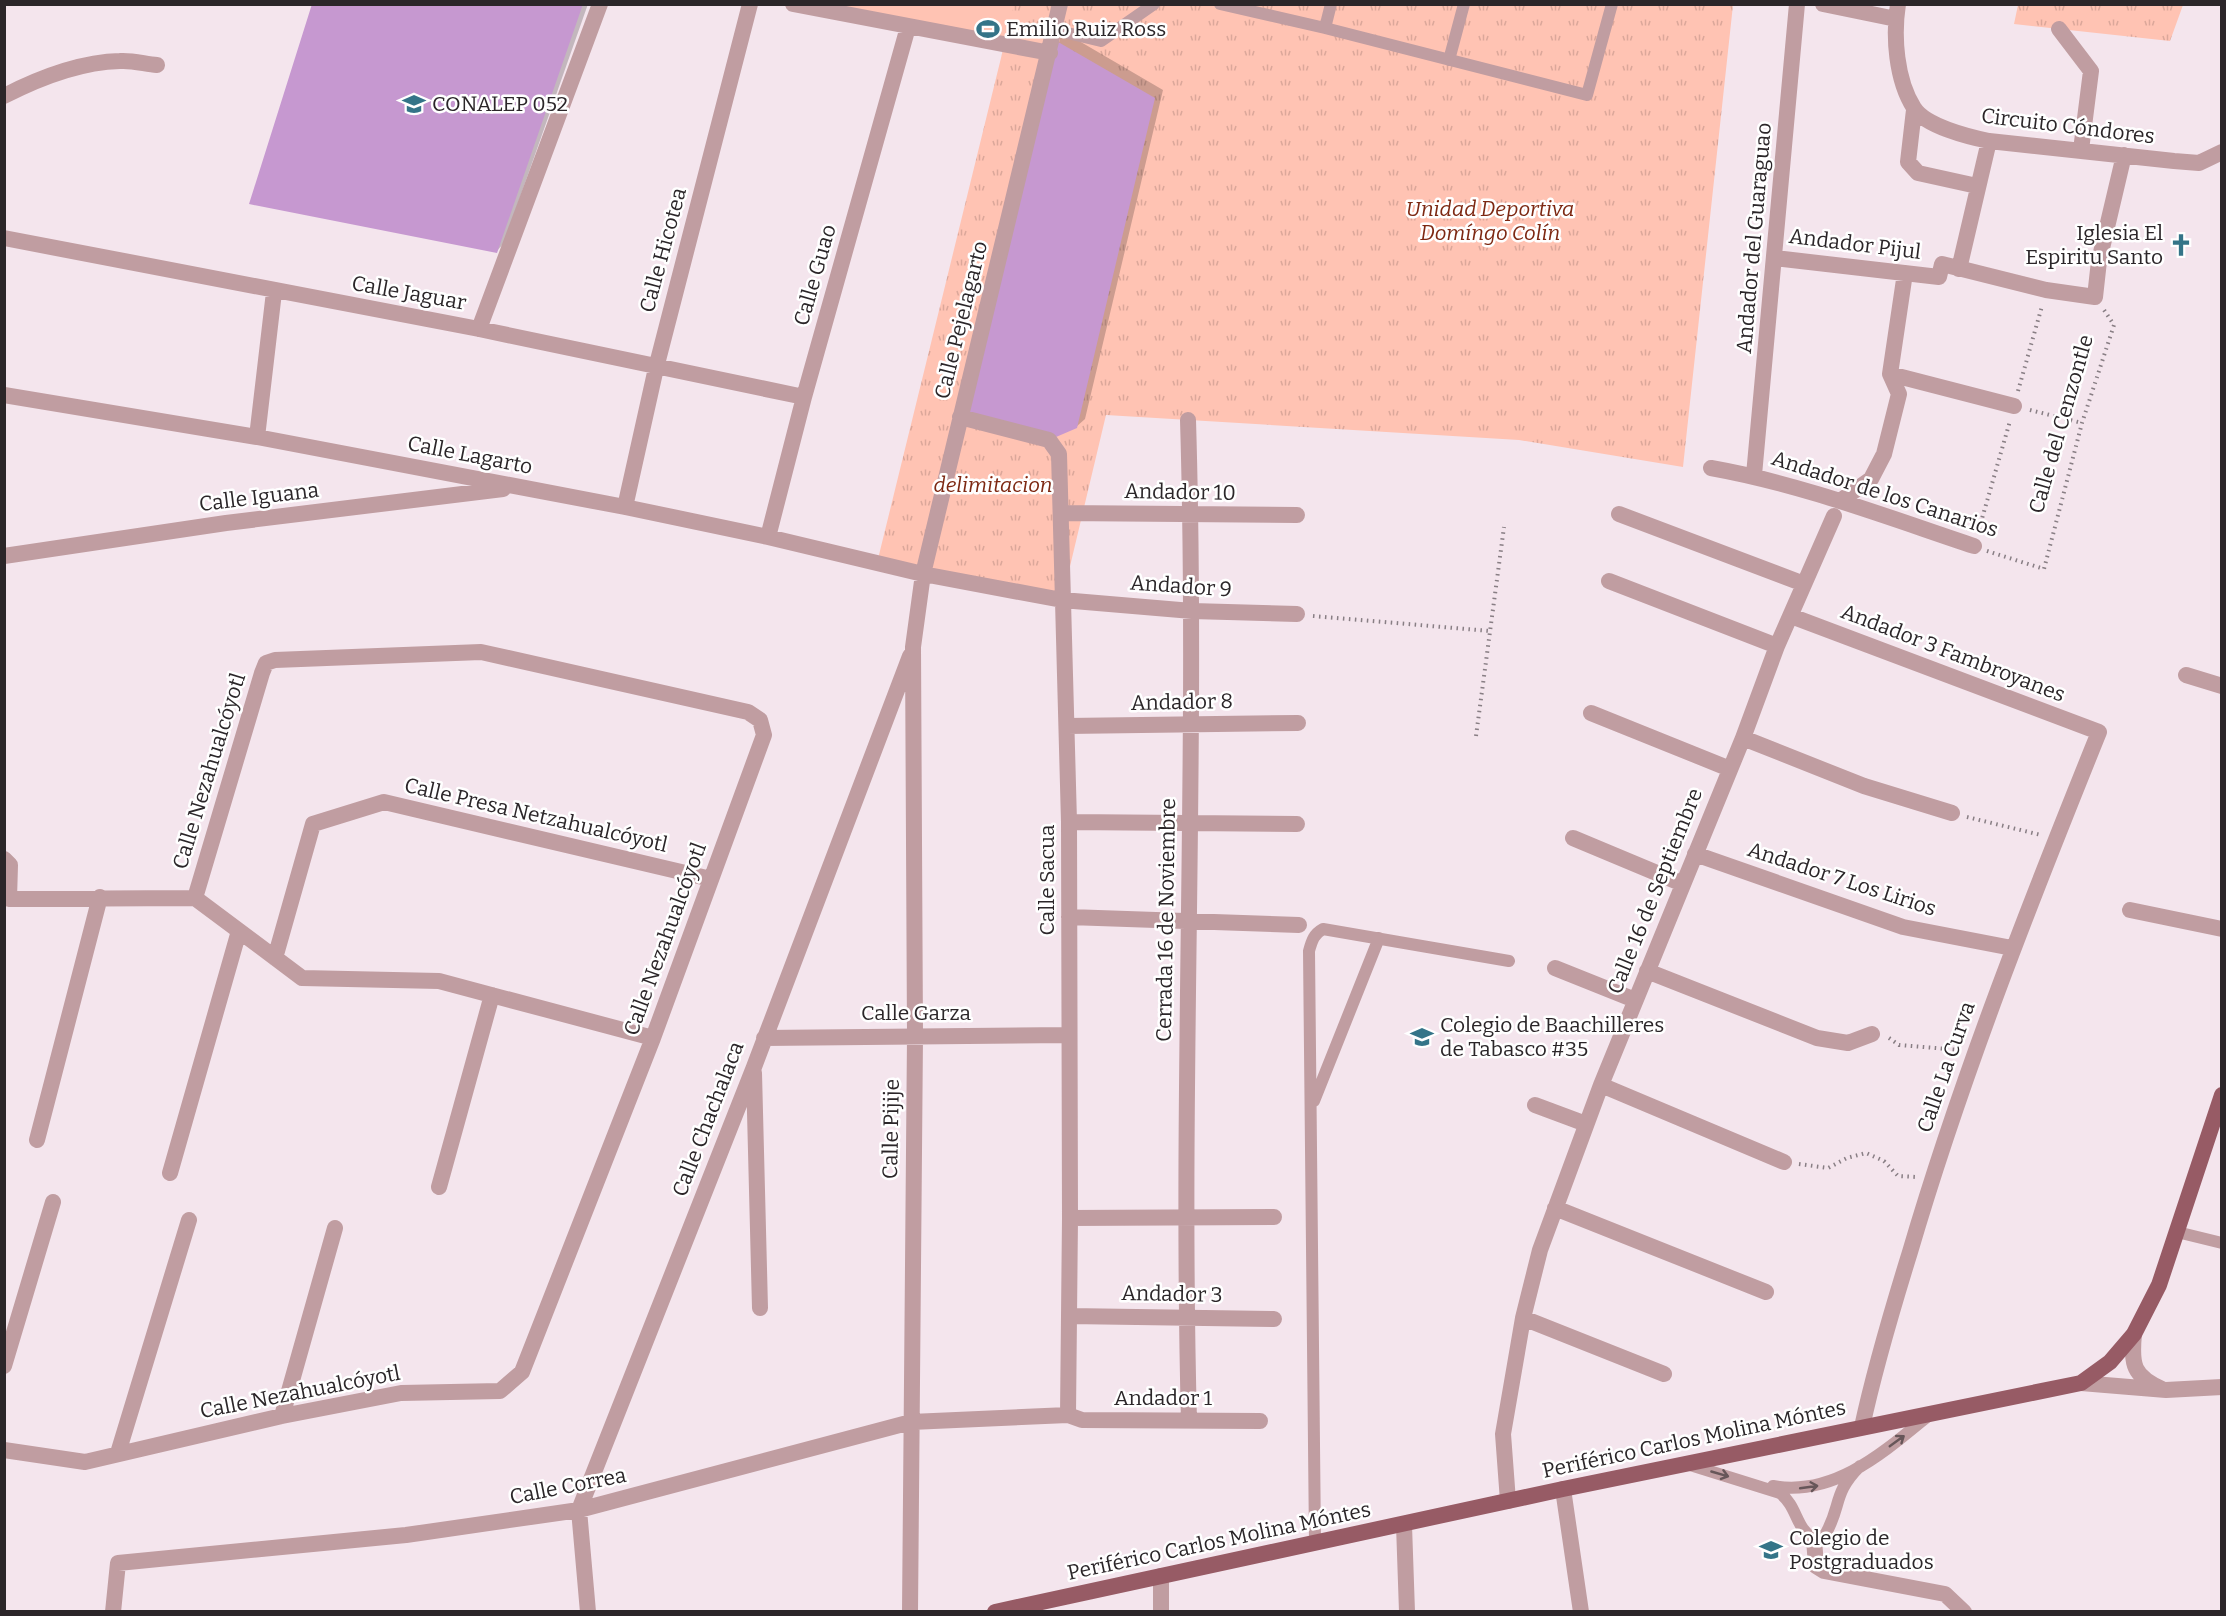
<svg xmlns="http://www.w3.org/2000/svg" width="2226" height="1616" font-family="Bitter,serif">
  <defs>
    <pattern id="park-tufts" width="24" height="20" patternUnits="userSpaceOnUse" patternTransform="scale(1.5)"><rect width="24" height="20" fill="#ffc3b3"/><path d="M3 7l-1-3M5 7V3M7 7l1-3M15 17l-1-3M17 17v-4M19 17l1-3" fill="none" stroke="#dba79a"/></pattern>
  </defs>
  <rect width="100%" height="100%" fill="#f4e5ed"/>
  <path fill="#ffc3b3" d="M793 5H1060L1050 53Z"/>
  <path fill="url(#park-tufts)" d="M1014 5H1733L1683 467 1519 440 1106 415 1062 600 877 563Z
    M2018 5H2183L2170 41 2014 24Z"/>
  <path fill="#0003" d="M313 4H588L504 243 496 252Z
    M1062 31 1163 90 1085 419 1076 427 962 416Z"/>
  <path fill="#c698d0" d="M312 4H583L497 253 249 204Z
    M1053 39 1155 98 1077 428 1049 440 960 417Z"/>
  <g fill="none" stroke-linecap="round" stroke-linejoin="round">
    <path stroke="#887e84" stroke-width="4" stroke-dasharray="1.5 4.5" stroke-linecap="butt" d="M2018 391 2042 306
      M2030 410 2082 423
      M1979 529 2010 421
      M1987 551 2044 569 2082 423 2114 325 2104 310
      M1313 616 1490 631
      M1476 736 1504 527
      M1967 817 2041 835
      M1889 1038 1899 1045 1960 1050
      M1799 1164 1828 1168 1847 1158 1866 1153 1884 1161 1898 1176 1916 1177"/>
    <path stroke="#c09da1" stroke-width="12" d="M1220 4 1325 28 1587 95 1612 4
      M1325 28 1331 4
      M1055 30 1101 41 1154 4
      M1449 60 1464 4
      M1314 1101 1379 938
      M2177 1232 2222 1243
      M1687 1464 1780 1493C1798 1507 1795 1528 1814 1539L1825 1535C1842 1506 1832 1494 1860 1466
      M1773 1486C1834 1497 1884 1452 1928 1416
      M1315 1543 1309 951C1312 940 1314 934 1323 929L1509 961"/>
    <path stroke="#c09da1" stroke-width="16" d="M793 4 1050 53
      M1823 4 1896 19
      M1898 4C1893 36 1896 80 1914 108 1925 126 1969 137 1989 141L2174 161 2199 163 2222 152
      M2059 29 2091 71 2081 150
      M4 96C39 78 80 62 120 61 132 60 145 64 157 65
      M1914 110 1908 162 1918 173 1977 186
      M4 238 479 329 804 397
      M1775 258 1939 277 1942 264 2046 290 2095 297 2099 261 2124 155
      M1959 269 1989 141
      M479 329 600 4
      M1890 374 2014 406
      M4 395 257 437 625 507 768 537 923 574 1062 600 1192 611 1297 614
      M960 417 1049 440 1059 454 1069 822 1070 1218 1068 1415
      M1188 420C1198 754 1180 1088 1189 1421
      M257 437 274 292
      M1711 468C1801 484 1887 517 1974 546
      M1754 475 1797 4
      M1840 501 1871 479 1884 454 1899 394 1890 374 1905 273
      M625 507 656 368 750 4
      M1062 513 1297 515
      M1619 514 1804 584
      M768 537 804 397 908 27
      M4 556 226 523 503 489
      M1609 581 1777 646
      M1791 616 2099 732C2030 903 1962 1075 1910 1252 1892 1310 1875 1367 1862 1427
      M2186 675 2222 686
      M1591 713 1730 769
      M1067 726 1298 723
      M1743 738 1864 786 1952 813
      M1069 822 1297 824
      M1573 838 1683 884
      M1695 854 1903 927 2012 948
      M4 859 10 865 9 899 195 898 302 978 439 981 653 1038
      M2130 910 2222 929
      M1069 917 1299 925
      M275 958 313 824 384 802 711 879
      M1555 968 1635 1000
      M1647 971 1817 1038 1848 1043 1872 1034
      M764 1038 1068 1035
      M754 1073 760 1308
      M1601 1085 1784 1162
      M1535 1105 1586 1124
      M37 1140 100 897
      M170 1173 239 931
      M439 1187 492 995
      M1555 1208 1766 1292
      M1070 1218 1274 1217
      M1069 1316 1274 1319
      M1523 1318 1664 1374
      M4 1366 53 1202
      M1068 1415 1082 1420 1260 1421
      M282 1416 335 1228
      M4 1450 85 1462 282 1416 401 1393 500 1391 522 1372 653 1038 764 735 760 720 748 712 481 652 275 660 266 663 262 673 195 898
      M118 1453 189 1220
      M1563 1489 1581 1612
      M1508 1501 1503 1434 1523 1318 1540 1250 1601 1085 1743 738 1777 646 1834 516
      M1404 1525 1407 1612
      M1814 1539 1816 1566 1824 1571 1945 1594 1964 1612
      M1161 1576V1612
      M113 1612 118 1563 406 1535 579 1510 911 1422 1068 1415
      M588 1612 579 1510 754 1067 910 656
      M910 1612 915 1036 913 647 923 574 1060 4"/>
    <path stroke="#c09da1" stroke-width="16" d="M2134 1334C2131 1365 2133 1376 2162 1389
      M2081 1383 2166 1390 2222 1387"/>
    <path stroke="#975b65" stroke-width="16" d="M995 1612 1563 1489 2081 1383 2110 1362 2134 1334 2159 1285 2222 1095"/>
  </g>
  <defs><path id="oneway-shaft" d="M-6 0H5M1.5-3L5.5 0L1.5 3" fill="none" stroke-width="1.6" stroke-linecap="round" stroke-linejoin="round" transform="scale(1.5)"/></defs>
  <g stroke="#675659">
    <use href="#oneway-shaft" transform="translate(1897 1441) rotate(-36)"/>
    <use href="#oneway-shaft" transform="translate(1720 1474) rotate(16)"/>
    <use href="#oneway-shaft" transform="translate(1809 1487) rotate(-8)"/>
  </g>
  <defs>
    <g id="stadium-bare" transform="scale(1.8)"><path d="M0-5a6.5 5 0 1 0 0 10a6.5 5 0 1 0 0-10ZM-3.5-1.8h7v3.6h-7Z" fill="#347488" stroke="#fff" stroke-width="2.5" paint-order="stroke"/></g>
    <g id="school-bare" transform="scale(1.8)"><path d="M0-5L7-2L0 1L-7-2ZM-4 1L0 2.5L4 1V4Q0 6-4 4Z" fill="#347488" stroke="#fff" stroke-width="2.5" paint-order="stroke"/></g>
    <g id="church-bare" transform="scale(1.8)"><path d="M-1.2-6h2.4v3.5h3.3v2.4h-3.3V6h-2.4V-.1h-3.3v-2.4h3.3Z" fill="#347488" stroke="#fff" stroke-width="2.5" paint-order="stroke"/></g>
    <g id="university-bare" transform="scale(1.8)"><path d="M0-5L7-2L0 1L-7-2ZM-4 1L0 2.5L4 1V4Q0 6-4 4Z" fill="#347488" stroke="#fff" stroke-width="2.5" paint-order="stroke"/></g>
  </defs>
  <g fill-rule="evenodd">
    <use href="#stadium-bare" x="988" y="29"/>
    <use href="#school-bare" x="414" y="104"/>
    <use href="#church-bare" x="2181" y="245"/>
    <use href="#school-bare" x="1422" y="1037"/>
    <use href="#university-bare" x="1771" y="1550"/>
  </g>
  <g text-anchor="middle" stroke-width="5" stroke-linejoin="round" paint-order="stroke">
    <g font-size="21" fill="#2b2629" stroke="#fff" text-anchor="start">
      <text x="1006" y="36">Emilio Ruiz Ross</text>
      <text x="432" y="111">CONALEP 052</text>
      <text x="2163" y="240" text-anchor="end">Iglesia El<tspan x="2163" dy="24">Espiritu Santo</tspan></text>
      <text x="1440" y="1032">Colegio de Baachilleres<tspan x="1440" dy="24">de Tabasco #35</tspan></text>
      <text x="1789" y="1545">Colegio de<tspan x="1789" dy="24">Postgraduados</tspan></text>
    </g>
    <g font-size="21" fill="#2b2629" stroke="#fff">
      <text transform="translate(2068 126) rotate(7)" y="7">Circuito Cóndores</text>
      <text transform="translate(1754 238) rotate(-85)" y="7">Andador del Guaraguao</text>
      <text transform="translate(1855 244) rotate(7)" y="7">Andador Pijul</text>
      <text transform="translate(663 250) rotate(-75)" y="7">Calle Hicotea</text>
      <text transform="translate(815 275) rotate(-74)" y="7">Calle Guao</text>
      <text transform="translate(409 293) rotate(10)" y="7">Calle Jaguar</text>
      <text transform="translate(961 320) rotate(-76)" y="7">Calle Pejelagarto</text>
      <text transform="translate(2061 424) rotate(-74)" y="7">Calle del Cenzontle</text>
      <text transform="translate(470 455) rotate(11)" y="7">Calle Lagarto</text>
      <text transform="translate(1180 492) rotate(1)" y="7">Andador 10</text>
      <text transform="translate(1885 494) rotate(18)" y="7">Andador de los Canarios</text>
      <text transform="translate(259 497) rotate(-7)" y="7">Calle Iguana</text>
      <text transform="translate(1181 586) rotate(4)" y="7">Andador 9</text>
      <text transform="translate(1953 653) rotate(21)" y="7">Andador 3 Fambroyanes</text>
      <text transform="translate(1182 702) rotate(-1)" y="7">Andador 8</text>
      <text transform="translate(209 771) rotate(-73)" y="7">Calle Nezahualcóyotl</text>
      <text transform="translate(536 815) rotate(13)" y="7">Calle Presa Netzahualcóyotl</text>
      <text transform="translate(1842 879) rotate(18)" y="7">Andador 7 Los Lirios</text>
      <text transform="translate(1047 880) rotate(-90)" y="7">Calle Sacua</text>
      <text transform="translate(1655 891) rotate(-68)" y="7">Calle 16 de Septiembre</text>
      <text transform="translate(1166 920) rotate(-89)" y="7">Cerrada 16 de Noviembre</text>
      <text transform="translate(665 939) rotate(-70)" y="7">Calle Nezahualcóyotl</text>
      <text x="916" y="1020">Calle Garza</text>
      <text transform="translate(1946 1067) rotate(-71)" y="7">Calle La Curva</text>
      <text transform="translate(708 1119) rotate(-69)" y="7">Calle Chachalaca</text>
      <text transform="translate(891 1129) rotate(-89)" y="7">Calle Pijije</text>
      <text transform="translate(1172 1294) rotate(1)" y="7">Andador 3</text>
      <text transform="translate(300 1392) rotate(-11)" y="7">Calle Nezahualcóyotl</text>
      <text x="1163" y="1405">Andador 1</text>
      <text transform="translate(1694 1439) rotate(-12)" y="7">Periférico Carlos Molina Móntes</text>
      <text transform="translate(568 1486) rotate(-11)" y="7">Calle Correa</text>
      <text transform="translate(1219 1541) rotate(-12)" y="7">Periférico Carlos Molina Móntes</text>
    </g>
    <g font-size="21" font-style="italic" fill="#7d2812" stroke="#fff">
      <text x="1490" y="216">Unidad Deportiva<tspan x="1490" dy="24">Domíngo Colín</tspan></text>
      <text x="993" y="492">delimitacion</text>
    </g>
  </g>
  <rect width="2226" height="1616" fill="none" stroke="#2b2629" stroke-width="12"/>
</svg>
